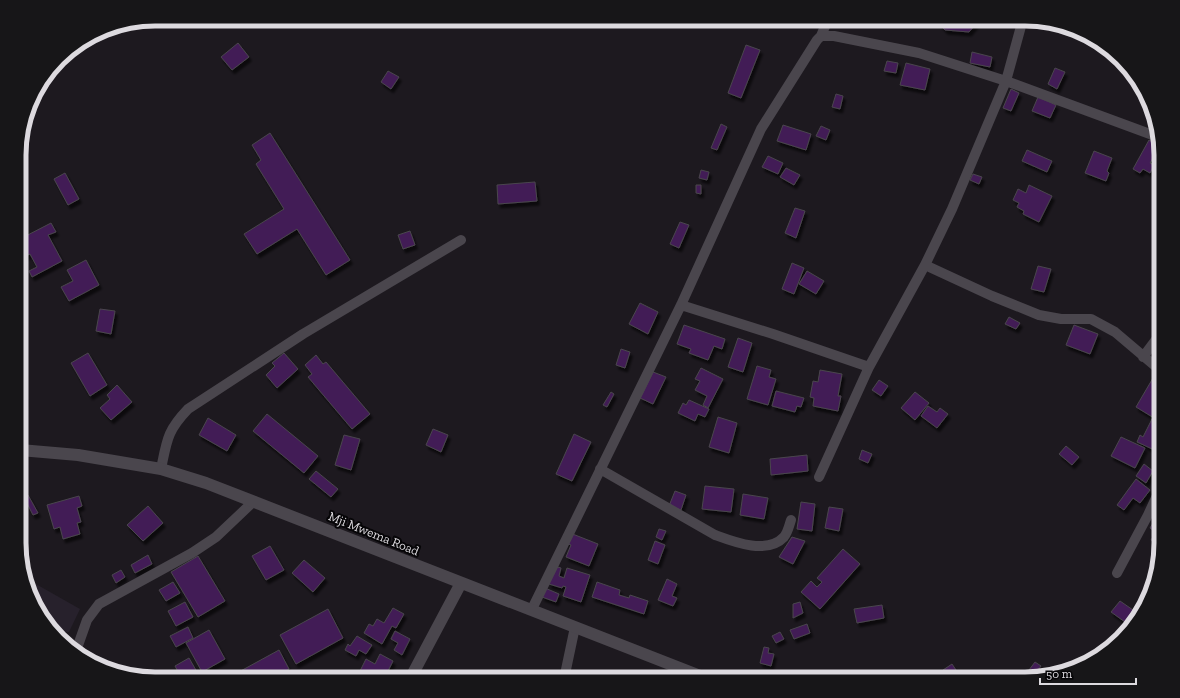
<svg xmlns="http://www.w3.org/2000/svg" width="1180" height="698" font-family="'Zilla Slab',serif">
  <defs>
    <filter id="shadow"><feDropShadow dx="2.5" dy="4" stdDeviation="1" flood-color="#0009"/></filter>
  </defs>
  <rect width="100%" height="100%" fill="#1d191f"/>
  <path fill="#27212c" d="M27 579 80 609 69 632 58 634 42 618Z"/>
  <path fill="#421c56" stroke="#4a464d" filter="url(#shadow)" d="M795 19H811L810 23Z
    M936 19H980L969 32 945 30Z
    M238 43 249 57 232 70 221 57Z
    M746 45 760 50 741 98 728 93Z
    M972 52 992 57 990 67 970 63Z
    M887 61 898 63 896 73 884 71Z
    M906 63 930 69 925 90 900 85Z
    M1055 68 1065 72 1057 89 1048 84Z
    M388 71 399 77 391 89 381 82Z
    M1011 89 1019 93 1011 111 1003 108Z
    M836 94 843 96 840 109 832 107Z
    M1038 97 1056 105 1050 118 1032 111Z
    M721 124 727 127 717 150 711 148Z
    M783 125 811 134 806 150 777 141Z
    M821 126 830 130 826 140 816 136Z
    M270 133 350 260 326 275 297 229 257 254 244 234 284 209 256 164 261 160 252 145Z
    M1149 140 1160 146 1150 163 1154 165 1150 173 1143 169 1140 173 1133 169Z
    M1027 150 1052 161 1047 172 1022 161Z
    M1094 151 1112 158 1107 171 1109 173 1106 181 1085 173Z
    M768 156 783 163 778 174 762 167Z
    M786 168 800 175 794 185 780 177Z
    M701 170 709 172 707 180 699 178Z
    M65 173 79 199 68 205 54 179Z
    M973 174 982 177 979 184 970 180Z
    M535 182 537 201 498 204 497 185Z
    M696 185H701V194L696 193Z
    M1029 185 1052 196 1039 222 1023 214 1024 211 1017 207 1019 203 1013 200 1018 189 1026 193Z
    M795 208 805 211 796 238 785 233Z
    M680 222 689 225 679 248 670 244Z
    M51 223 56 232 48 235 62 261 32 277 29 271 37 267 30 254 20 258V239Z
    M410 231 415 245 403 249 398 235Z
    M86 260 99 285 69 301 61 287 73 281 67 270Z
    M792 263 804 268 794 294 782 289Z
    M1038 266 1051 269 1044 292 1031 289Z
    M807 271 824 281 816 294 799 284Z
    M640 303 658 312 648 334 629 324Z
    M100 309 115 311 111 334 96 331Z
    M1009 317 1020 323 1016 329 1005 324Z
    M684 325 725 339 722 349 714 346 708 360 689 353 691 349 677 344Z
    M1074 325 1098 334 1090 354 1066 345Z
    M738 338 752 343 743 372 728 367Z
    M621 349 630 352 625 368 616 365Z
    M88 353 107 385 90 396 71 363Z
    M284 353 298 369 277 388 266 375 275 366 272 363Z
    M316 355 323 364 326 362 370 414 352 429 308 377 312 374 305 365Z
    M757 366 771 370 769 377 776 379 768 405 747 399Z
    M701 368 723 379 708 408 703 405 707 396 695 390 700 381 695 379Z
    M820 370 842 374 838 396H841L838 411 813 406 814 398 810 397 813 381 818 382Z
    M653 372 666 377 653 404 640 398Z
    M1153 378 1161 382 1159 421 1136 407Z
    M879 380 888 386 881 396 872 390Z
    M117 385 132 402 111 420 100 408 110 399 107 395Z
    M776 391 804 398 801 407 797 406 795 412 772 406Z
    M611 392 614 394 607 407 603 405Z
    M915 392 929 403 915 420 901 408Z
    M20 396H25L24 407 20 406Z
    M689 400 709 409 705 417 698 414 695 421 678 413 683 403 686 405Z
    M928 406 937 412 940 408 948 414 937 428 921 416Z
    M267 414 318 456 304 473 253 431Z
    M718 417 737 423 729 453 709 447Z
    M208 418 236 435 227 451 199 435Z
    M1152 419 1161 423V453L1137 442 1140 435 1143 437Z
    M433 429 448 435 441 452 426 445Z
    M574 434 591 442 572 481 556 474Z
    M344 435 360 439 351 470 335 465Z
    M1121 437 1145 448 1135 468 1111 456Z
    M1066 446 1079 457 1072 465 1059 454Z
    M862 450 872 454 868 463 859 459Z
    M807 455 808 471 771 475 770 459Z
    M1144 464 1153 471 1146 483 1136 476Z
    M316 471 338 489 331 497 309 479Z
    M1136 479 1150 490 1140 503 1133 498 1124 510 1117 505Z
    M705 486 734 489 731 512 702 509Z
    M675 491 686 495 681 510 669 506Z
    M743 494 768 498 764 519 740 515Z
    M28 495 38 513 33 515 24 497Z
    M79 496 82 506 77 508 81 522 77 523 80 534 63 539 60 527 54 529 47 505Z
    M801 502 815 504 812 531 797 529Z
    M148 506 163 523 143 541 127 525Z
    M829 507 843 509 839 531 825 528Z
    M1161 510V545L1151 540 1156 532 1150 528Z
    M659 529 666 531 662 540 656 537Z
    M570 533 598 544 589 566 566 557 571 545 566 543Z
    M792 537 805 541 793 564 779 557Z
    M655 541 665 545 658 564 648 560Z
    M270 546 284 570 266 580 252 556Z
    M843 549 860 564 820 609 801 592 811 581 817 587 822 582 817 578Z
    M148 555 152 564 135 573 131 565Z
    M198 556 225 601 198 617 171 572Z
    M304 560 325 578 313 592 292 573Z
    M554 566 561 568 559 576 564 578 567 568 590 575 581 602 563 596 566 587 563 586 562 588 549 584Z
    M121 570 125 577 116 583 112 575Z
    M667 579 677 584 672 596 677 598 673 606 658 600Z
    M173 582 180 593 166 601 159 590Z
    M597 582 620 590 619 595 629 598 630 595 648 601 644 614 592 597Z
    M545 588 559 594 556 602 542 597Z
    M1120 601 1133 610 1125 622 1111 612Z
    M185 602 193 617 176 626 168 611Z
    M800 602 803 613 793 618V604Z
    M882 605 884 618 857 623 854 609Z
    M393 608 404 614 396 628 392 626 382 644 364 633 369 624 373 626 377 619 384 623Z
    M328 609 343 638 296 664 280 635Z
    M807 624 810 633 794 639 790 630Z
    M188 627 193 638 176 647 170 636Z
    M209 630 225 659 202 672 186 643Z
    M395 631 410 639 402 655 394 650 398 643 391 639Z
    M780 632 784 639 776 643 772 636Z
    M357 636 372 645 366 654 359 650 356 656 345 650 348 644 350 646Z
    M764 647 769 648 768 653 774 654 771 666 760 663Z
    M279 650 289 669 271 679H226Z
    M380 654 393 661 384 679H356L366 659 375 664Z
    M189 658 201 679H182L175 666Z
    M1035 662 1041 666 1035 674 1029 670Z
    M952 664 962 679H949L943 670Z"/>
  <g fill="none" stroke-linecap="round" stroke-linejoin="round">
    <path stroke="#4a464d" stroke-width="10" d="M821 36 828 19
      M925 265 992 296 1039 315 1061 319H1091L1115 332 1161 371
      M681 305 773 334 869 367
      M1143 357 1161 333
      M161 469C167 440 167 431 188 409L303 334 461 240
      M600 469 715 535C734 542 767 555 784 537 788 532 789 526 791 520
      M819 477 869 367 925 265 952 209 1006 81 1023 19
      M1117 573 1148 515 1161 487
      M532 609 681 305 761 129 817 40 821 36H834L919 53 1006 81 1158 137
      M76 651 87 620 99 604 192 553 216 537 254 501
      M564 679 575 627"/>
    <path stroke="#4a464d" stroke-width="12" d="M20 450 78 455 161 469 206 483 708 679
      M410 679 461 583"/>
  </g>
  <g text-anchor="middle" stroke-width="4" stroke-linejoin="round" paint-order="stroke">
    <g font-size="13" fill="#dddadf" stroke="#060507">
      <text transform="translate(374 533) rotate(22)" y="5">Mji Mwema Road</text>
    </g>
  </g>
  <path d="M0 0H1180V698H0ZM155 26H1025A129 129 0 0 1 1154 155V543A129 129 0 0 1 1025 672H155A129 129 0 0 1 26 543V155A129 129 0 0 1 155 26Z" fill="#171618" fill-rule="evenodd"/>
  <path fill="none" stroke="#dddadf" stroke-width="5" d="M155 26H1025A129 129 0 0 1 1154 155V543A129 129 0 0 1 1025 672H155A129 129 0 0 1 26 543V155A129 129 0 0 1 155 26Z"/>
  <path d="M1040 678v6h96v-6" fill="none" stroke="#dddadf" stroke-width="2"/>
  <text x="1046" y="678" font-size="12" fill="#dddadf" stroke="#060507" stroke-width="3" paint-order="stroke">50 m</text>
</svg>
